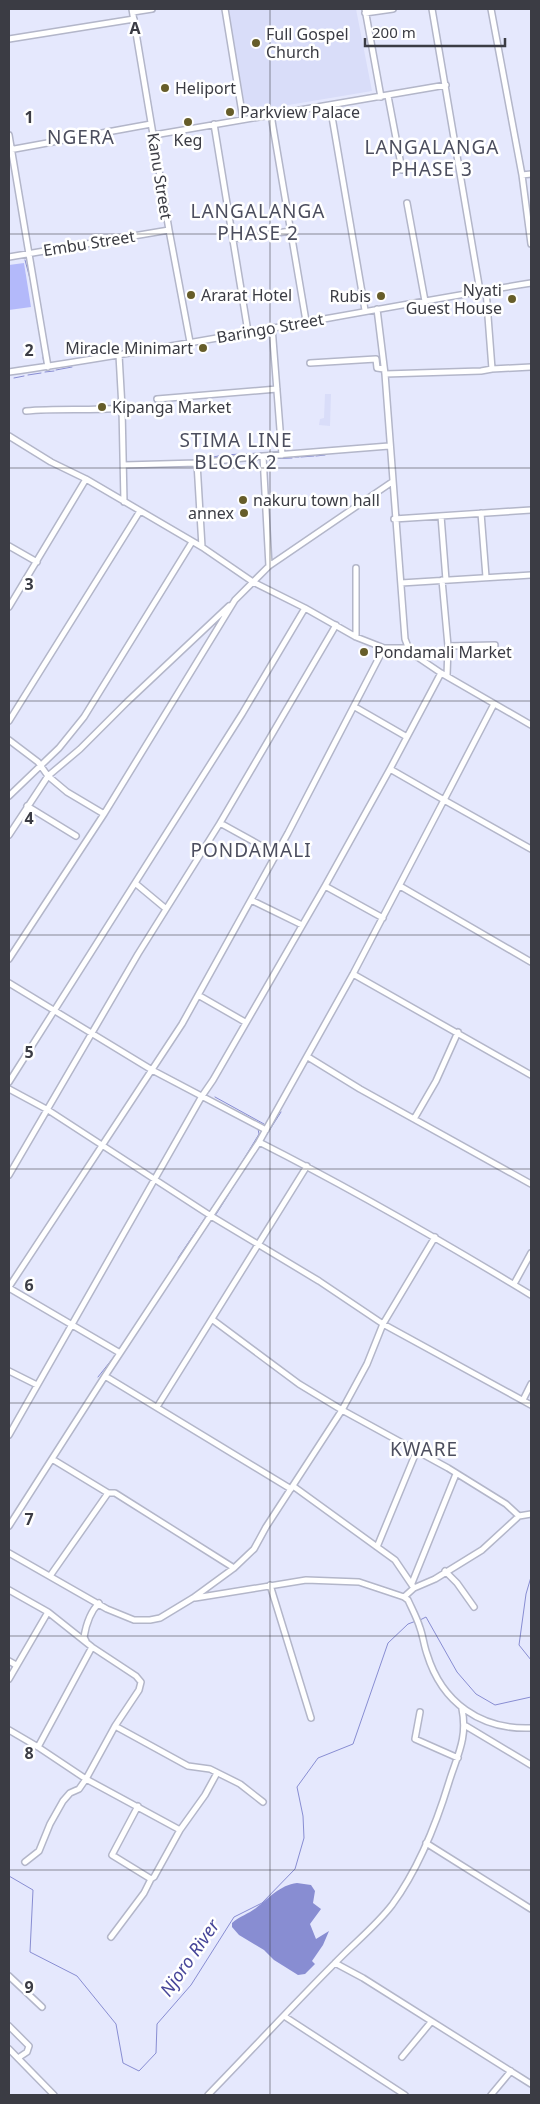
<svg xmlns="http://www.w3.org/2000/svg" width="540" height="2104" font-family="'Noto Sans',sans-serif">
  <rect width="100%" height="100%" fill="#e5e8fd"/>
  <path fill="#d9ddf9" d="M228 9H356L372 91 246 112Z
    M325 394H331L330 426 319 425 320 419 324 418Z"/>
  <path fill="#b3b9fa" d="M24 263 31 307 9 310V265Z"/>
  <path fill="#888dd2" d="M297 1883 311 1885 315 1891 313 1903 321 1909 310 1924 316 1939 329 1931 323 1945 312 1961 315 1964 305 1974 298 1975 274 1960 264 1950 239 1935 232 1927V1923C240 1916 248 1914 256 1908 269 1898 280 1885 297 1883Z"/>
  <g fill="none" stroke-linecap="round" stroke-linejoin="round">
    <path stroke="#888dd2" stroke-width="1" d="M25 260 32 286
      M338 314 344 313
      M270 333 271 347
      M43 357 44 364
      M56 370 72 367
      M45 372 54 371
      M28 375 41 373
      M14 378 24 376
      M316 456 325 455
      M295 457H299
      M301 457 314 456
      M266 459 292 458
      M155 462 199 460 223 455 279 452V445
      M218 463 257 459
      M151 467 186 466
      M9 602 16 590
      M215 1097 264 1124
      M262 1142 281 1112
      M233 1177 259 1134 258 1129 255 1127
      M209 1212 221 1195
      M215 1216 245 1168
      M206 1228 212 1219
      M178 1258 207 1215
      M180 1267 194 1246
      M9 1281 10 1278
      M98 1377 113 1358
      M531 1577 526 1594 519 1645 531 1660
      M420 1620 426 1617 457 1672 476 1694 495 1705 531 1697
      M9 1876 33 1890 30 1952 77 1976 116 2024 123 2063 139 2071 156 2053 157 2024 191 1985 234 1917 262 1903 295 1869 304 1838 303 1816 297 1787 318 1758 353 1744 388 1643 408 1624 416 1621"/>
    <g stroke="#b3b6c9" stroke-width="8">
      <path id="street" d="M132 9 169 230 190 342
        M225 9 243 119
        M365 9 381 97
        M432 9 480 291
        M491 9 522 175 531 244
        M133 12 152 9
        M365 13 393 9
        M9 39 134 19
        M388 96 402 170
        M330 105 365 310
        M271 115 306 321
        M214 124 248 332
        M9 135 48 367
        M154 135 446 85
        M9 150 151 124
        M522 175 531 174
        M407 203 425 301
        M233 239 291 231
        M9 257 169 230
        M486 290 492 369
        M377 309 385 374 405 639 410 652 441 673 531 725
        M272 327 282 455
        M119 355 122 408 124 502
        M310 363 376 359 377 368 384 369
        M9 372C184 347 357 311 531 283
        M385 374 481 371 492 369 531 367
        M157 399 277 389
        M26 411C59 408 89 411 122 408
        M9 436 51 462 86 479 202 547 253 582 305 608 356 637 384 648H407
        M263 456 389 446
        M197 463 263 456 269 566
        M124 465 197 463 202 547
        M481 513 486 577
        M441 516 446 580
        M394 519 531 510
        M9 546 37 562
        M442 580 448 646 447 676
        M401 583 531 575
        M9 607 86 479
        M356 637V568
        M448 646 495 645
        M494 704 444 800 531 849
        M355 707 407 737
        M9 721 140 511
        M9 740 38 762 48 776 9 835
        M9 796 59 748 84 717 192 542
        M27 806 76 836
        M104 814 67 792 48 776 80 749 127 702 229 606
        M220 823 276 854
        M135 883 165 908
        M325 886 383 918
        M400 886 531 962
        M251 900 302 925
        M9 959 104 814 235 600 269 566 392 482
        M353 974 531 1075
        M9 983 152 1070 266 1130
        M198 995 245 1022
        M308 1057 360 1089 531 1184
        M9 1082 242 714 305 608
        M9 1089 48 1110 211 1216 319 1281 383 1324 531 1405
        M414 1119 436 1081 458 1032
        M259 1142C352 1189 442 1241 531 1295
        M9 1175 138 954 220 823 336 625
        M514 1284 531 1253
        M9 1287 182 1024 288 833 384 648
        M9 1288 120 1353
        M213 1320 299 1384 342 1410 448 1468 506 1504 519 1516
        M9 1371 37 1385
        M105 1376 291 1489
        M523 1400 531 1384
        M157 1407 307 1166
        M9 1435 202 1096 213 1080 325 886 390 769 441 673
        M52 1459 108 1493H115L234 1568
        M293 1486 395 1560 414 1588
        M9 1526 105 1376 259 1142 353 974 444 800 390 769
        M377 1547 417 1450
        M9 1553 107 1609 134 1620H150L160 1618 193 1598 234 1568 254 1549 266 1527 342 1410 367 1364 383 1324 435 1237
        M445 1571 457 1583 474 1607
        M50 1576 108 1493
        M412 1583 456 1474
        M270 1585 311 1718
        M9 1590 48 1612 92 1647 136 1676 141 1682 139 1690 115 1726 86 1779 79 1789 70 1793 63 1801 50 1824 39 1851 25 1862
        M404 1597 414 1588 435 1579 482 1550 519 1516 531 1514
        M195 1598 306 1580 359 1582 404 1597 408 1600C412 1609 417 1618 420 1628 423 1636 424 1646 427 1654 442 1703 481 1730 531 1728
        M86 1641 84 1637C86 1625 90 1612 99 1603
        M92 1647 38 1747 86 1779 180 1830
        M9 1661 16 1665
        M9 1679 48 1612
        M420 1712 415 1739 458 1758
        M115 1726 188 1766 210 1769 240 1784 263 1802
        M466 1726 531 1765
        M9 1730 38 1747
        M138 1806 112 1855 151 1879 154 1877 180 1830 205 1795 217 1773
        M426 1843 531 1909
        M111 1937 144 1893 151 1879
        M335 1963 363 1978 531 2084
        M9 1976 42 2007
        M284 2016 405 2095
        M9 2026 29 2046 27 2052 18 2058
        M9 2049 54 2095
        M402 2057 431 2022
        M208 2095C250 2052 291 2007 334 1964 353 1944 375 1927 392 1905 419 1868 436 1825 449 1782 457 1756 468 1738 462 1709
        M491 2095 511 2071"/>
    </g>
    <use href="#street" stroke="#fff" stroke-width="5"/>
  </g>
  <path fill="none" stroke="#3b3c44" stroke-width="1" stroke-opacity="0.55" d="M270 9V2095M9 234H531M9 468H531M9 701H531M9 935H531M9 1169H531M9 1403H531M9 1636H531M9 1870H531"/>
  <g fill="#665d2a" stroke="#fff" stroke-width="2">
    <circle cx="256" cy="43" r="5"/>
    <circle cx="165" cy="88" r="5"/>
    <circle cx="230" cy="112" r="5"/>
    <circle cx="188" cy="122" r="5"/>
    <circle cx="191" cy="295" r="5"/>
    <circle cx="381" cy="296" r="5"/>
    <circle cx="512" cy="299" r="5"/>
    <circle cx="203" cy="348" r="5"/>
    <circle cx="102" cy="407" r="5"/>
    <circle cx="243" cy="500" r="5"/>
    <circle cx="244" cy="513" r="5"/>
    <circle cx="364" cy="652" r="5"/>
  </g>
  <g text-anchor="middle" stroke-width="5" stroke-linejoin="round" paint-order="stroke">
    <g font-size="16" fill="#3b3c44" stroke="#fff" text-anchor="start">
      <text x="266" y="40">Full Gospel<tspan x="266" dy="18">Church</tspan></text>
      <text x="175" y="94">Heliport</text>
      <text x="240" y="118">Parkview Palace</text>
      <text x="188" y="146" text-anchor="middle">Keg</text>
      <text x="502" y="296" text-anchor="end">Nyati<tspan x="502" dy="18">Guest House</tspan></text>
      <text x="201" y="301">Ararat Hotel</text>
      <text x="371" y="302" text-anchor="end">Rubis</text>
      <text x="193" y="354" text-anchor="end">Miracle Minimart</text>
      <text x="112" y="413">Kipanga Market</text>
      <text x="253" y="506">nakuru town hall</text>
      <text x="234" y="519" text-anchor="end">annex</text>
      <text x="374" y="658">Pondamali Market</text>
    </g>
    <g font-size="16" fill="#3b3c44" stroke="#fff">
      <text transform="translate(160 176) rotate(81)" y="6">Kanu Street</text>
      <text transform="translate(89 243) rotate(-9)" y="6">Embu Street</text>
      <text transform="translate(270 328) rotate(-10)" y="6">Baringo Street</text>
    </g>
    <g font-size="18" font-style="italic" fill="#474699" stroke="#fff">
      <text transform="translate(190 1958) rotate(-55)" y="6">Njoro River</text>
    </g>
    <g font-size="19" letter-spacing="1" fill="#4c4e5e" stroke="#fff">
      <text x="81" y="144">NGERA</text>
      <text x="432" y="154">LANGALANGA<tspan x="432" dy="22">PHASE 3</tspan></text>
      <text x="258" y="218">LANGALANGA<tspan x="258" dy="22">PHASE 2</tspan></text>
      <text x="236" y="447">STIMA LINE<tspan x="236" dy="22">BLOCK 2</tspan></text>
      <text x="251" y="857">PONDAMALI</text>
      <text x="424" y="1456">KWARE</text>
    </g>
  </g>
  <g font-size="16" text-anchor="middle" font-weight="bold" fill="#3b3c44" stroke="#fff" stroke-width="5" stroke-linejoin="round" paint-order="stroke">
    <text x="135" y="34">A</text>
    <text x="29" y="123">1</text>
    <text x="29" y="356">2</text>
    <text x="29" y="590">3</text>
    <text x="29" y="824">4</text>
    <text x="29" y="1058">5</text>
    <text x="29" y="1291">6</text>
    <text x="29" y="1525">7</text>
    <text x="29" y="1759">8</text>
    <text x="29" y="1993">9</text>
  </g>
  <rect width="540" height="2104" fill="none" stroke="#3b3c44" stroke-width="20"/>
  <path d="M365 38v8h140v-8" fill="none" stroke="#3b3c44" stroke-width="2.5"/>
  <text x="372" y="38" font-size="15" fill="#3b3c44" stroke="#ffffff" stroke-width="4" paint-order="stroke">200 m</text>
</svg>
